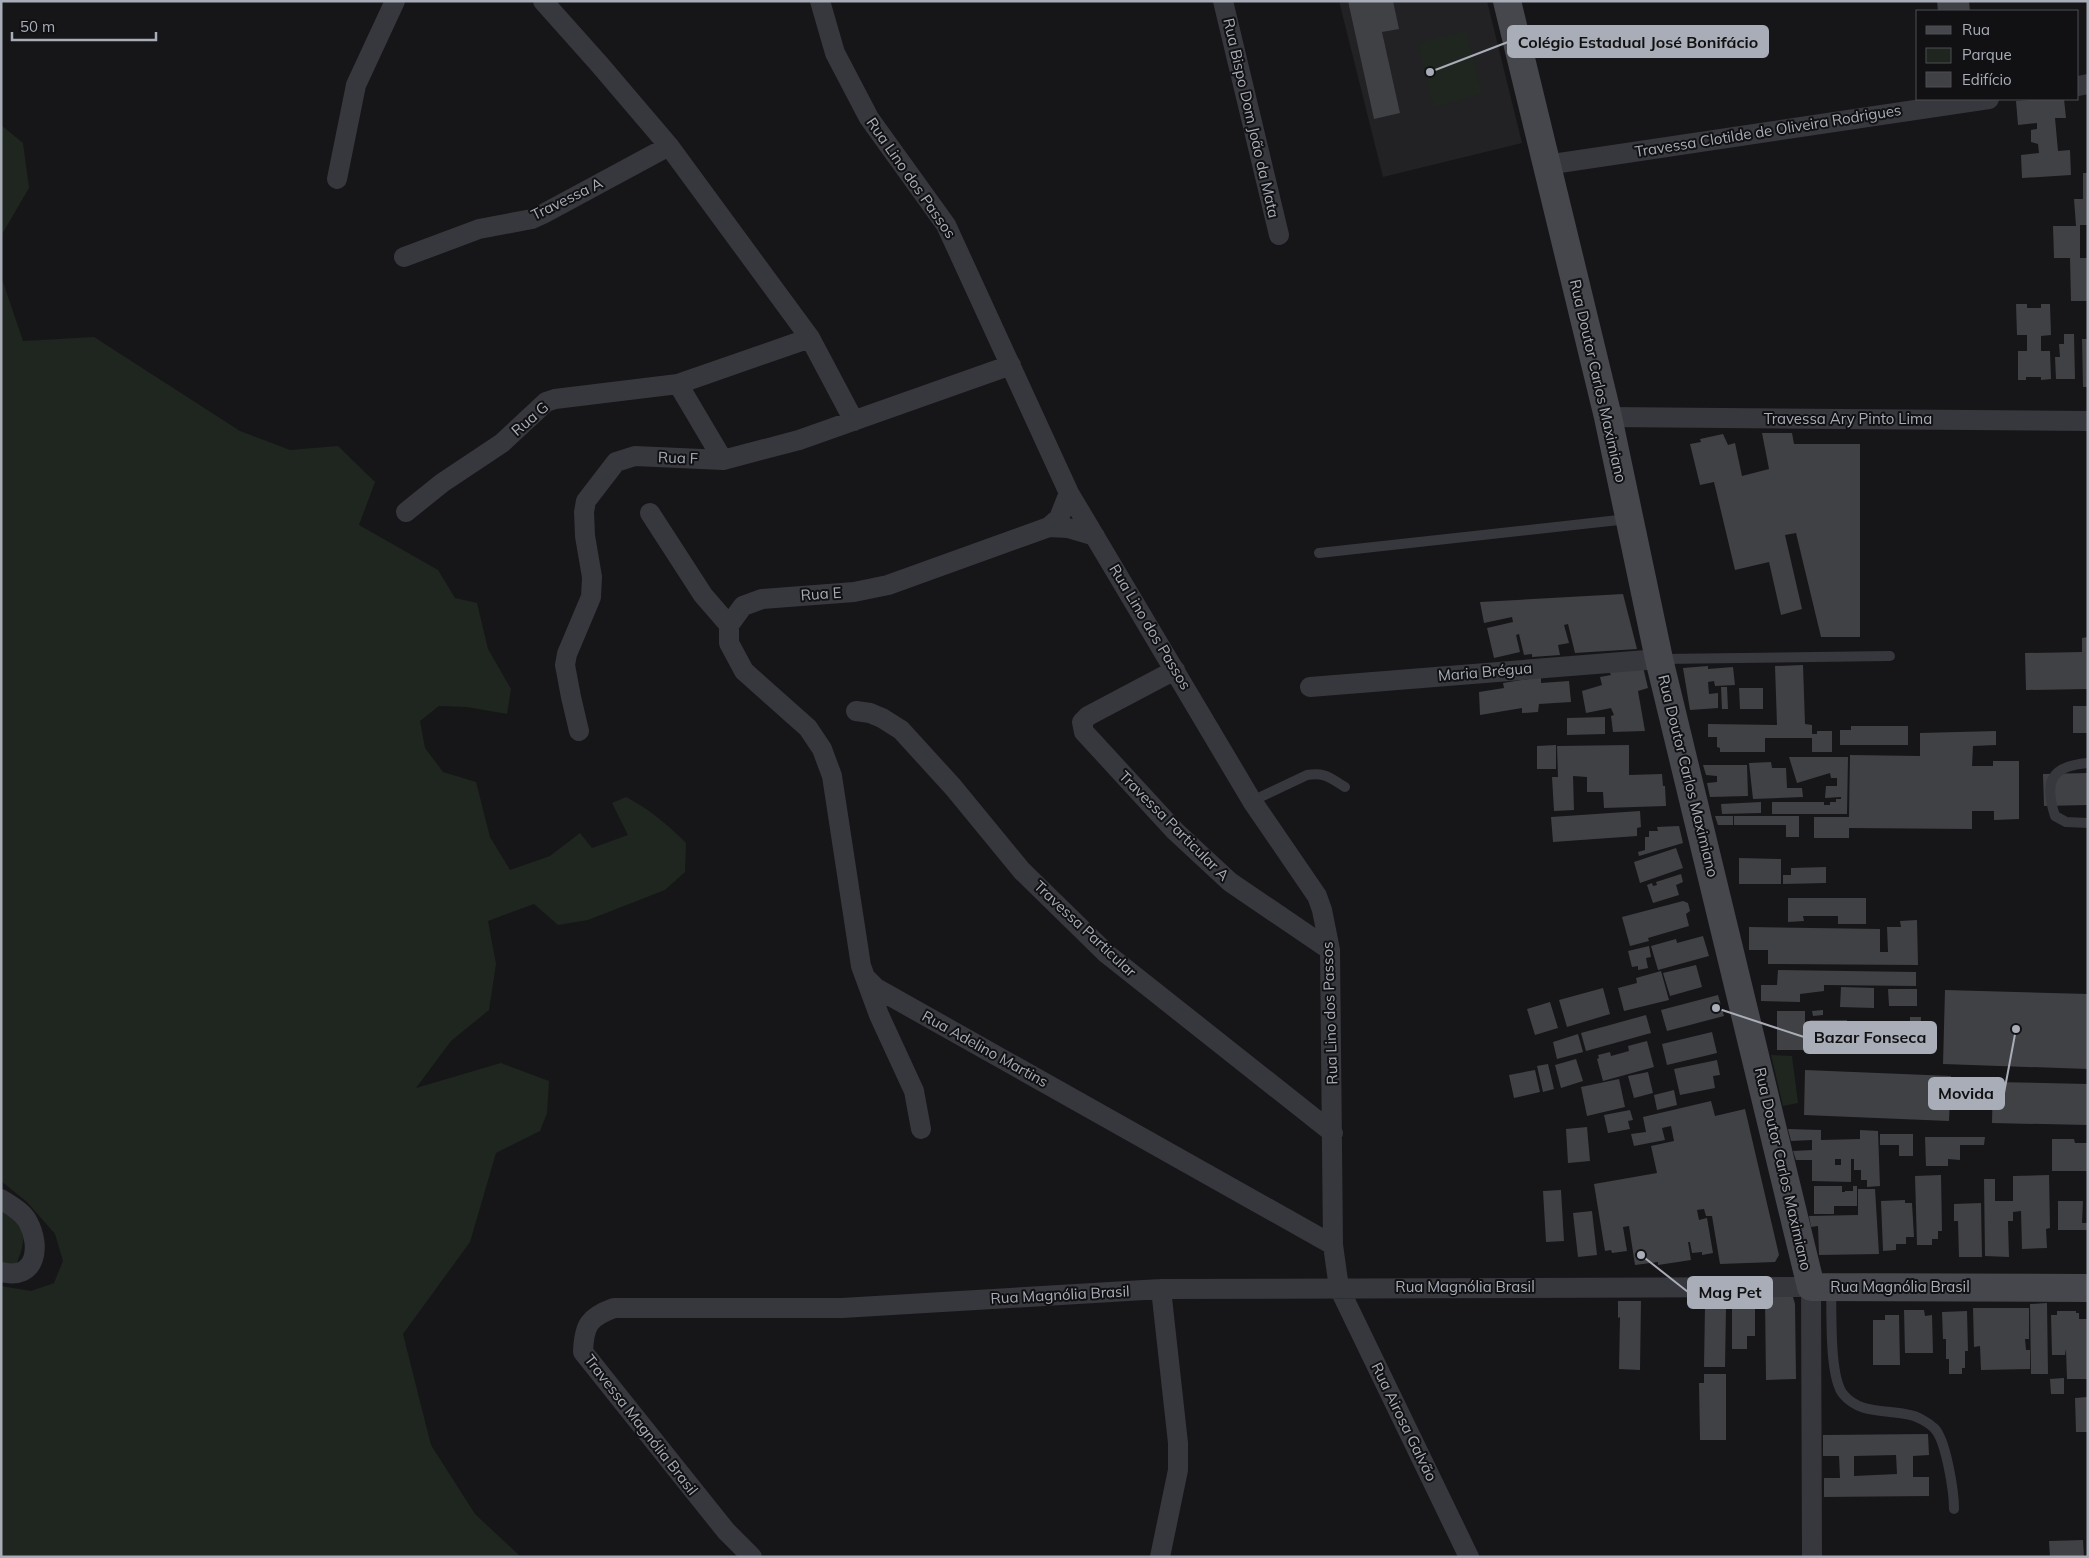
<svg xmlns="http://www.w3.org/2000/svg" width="2089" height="1558" font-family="Mulish,sans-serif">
  <rect width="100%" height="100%" fill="#161618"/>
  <path fill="#222225" d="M1339 1H1487L1522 143 1383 177Z"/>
  <path fill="#1e261f" d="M1466 31 1482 94 1434 107 1418 43Z
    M1 125 23 143 29 188 1 236Z
    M1 276 23 341 94 337 240 431 290 450 338 446 375 482 359 525 438 570 455 598 477 603 488 649 511 689 507 714 467 707 439 706 420 721 425 748 443 772 476 782 490 837 510 870 550 856 580 833 592 848 628 835 612 803 626 797C649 809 667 824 686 843L685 872 665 890 588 920 558 925 534 904 488 921 496 964 489 1010 451 1041 416 1088 501 1063 549 1081 547 1113 540 1131 496 1153 470 1242 403 1334 431 1445 475 1514 521 1557H1V1286L31 1291 54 1283 63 1261 55 1234 27 1202 1 1181Z
    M1771 1055 1792 1056 1798 1103 1783 1106Z
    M1 1208C28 1230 27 1238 15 1268L1 1269Z"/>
  <path fill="#404145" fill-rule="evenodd" d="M1348 1H1393L1399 29 1382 32 1400 113 1374 119Z
    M1937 1H1969L1970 11H1938Z
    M2045 99H2064L2066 118H2055L2058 151 2070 150 2071 175 2022 178 2021 155 2039 153 2038 144 2031 142V130L2037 129V123L2018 125 2016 101Z
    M2083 173H2088V225H2080V258H2088V301H2071L2070 258H2054L2053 226H2076L2074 199H2083Z
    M2016 304H2027V308H2041V304H2050L2051 335 2041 336V351H2050L2051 379 2041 380V377H2026V380H2018V351H2027V335H2017Z
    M2064 334H2074L2075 379H2056L2055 357H2060L2059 344H2064Z
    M2082 339H2088V387H2083Z
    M1762 433H1792L1794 444H1860V637H1821L1796 533 1785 535 1802 609 1781 615 1769 562 1735 570 1714 482 1700 485 1690 444 1701 442 1700 439 1723 434 1728 445 1735 443 1742 476 1769 469Z
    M1623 594 1637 649 1575 653 1568 624 1564 625 1569 643 1558 645 1560 655 1532 657V654L1524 655 1519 634 1516 635 1520 652 1494 658 1487 628 1513 622 1512 617 1484 623 1480 602Z
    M2088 637V689L2026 690 2025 653 2082 652V638Z
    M1803 665 1805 724 1812 725V734H1817V731H1832V752H1812V738H1765V752H1720V748L1717 747V737H1708V724L1777 725 1775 666Z
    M1708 666V669L1733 667 1735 685 1715 686 1714 681 1708 682 1709 694 1718 693V708L1690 710 1683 668Z
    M1643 667 1648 688 1638 691 1645 731 1613 732 1611 716 1614 715 1611 708 1586 713 1582 691 1602 685 1600 677 1611 675 1608 669Z
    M1541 677V683L1569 681 1571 702 1539 704 1538 712 1522 713V708L1480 715 1479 692 1504 688 1503 683Z
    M1721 687H1727L1728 709H1722Z
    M1739 688H1763V709H1740Z
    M2073 706H2088V733H2073Z
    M1605 717V734L1567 735V718Z
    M1851 726H1908V745H1840V730H1851Z
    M1996 731V745L1973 746 1972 766H1993V761H2019V819L1994 820V811H1972V829L1849 828V838H1814V817H1849L1850 755 1920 756V733Z
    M1556 745V769H1537V746Z
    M1629 745V775L1662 774 1663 786H1665L1666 806 1604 808 1603 792H1587V777L1573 776 1574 810 1554 811 1552 777H1558L1557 746Z
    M1789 757H1848L1847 814H1772V802H1824V805H1830V802H1836V799H1841V797L1825 798 1826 786H1837V778H1831L1830 773 1797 783Z
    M1771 762 1772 768H1786L1787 788H1802L1803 797 1753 799 1749 763Z
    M1703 765H1747L1748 796 1710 797 1707 783 1717 782V776L1706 775Z
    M2088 773V805L2044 806 2043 774Z
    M1761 802V813L1722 814 1721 804Z
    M1640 811 1641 827 1637 828V836L1553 842 1551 817Z
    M1715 816H1733V825H1718Z
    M1734 816H1799V837H1786V825H1734Z
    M1679 826 1683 843 1639 856 1638 852 1645 850V837H1649V831H1658L1657 827Z
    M1676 848 1683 868 1640 883 1634 862Z
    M1739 858 1781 859V884H1739Z
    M1826 867V883L1783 884V875H1791V868Z
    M1681 874 1683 882 1676 885 1679 895 1653 903 1647 885 1652 883 1653 886 1657 885 1656 882Z
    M1788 898H1866V924H1838V916H1803L1804 921 1788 922Z
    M1683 901 1688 903 1690 911 1686 914 1689 926 1648 938 1649 941 1630 946 1622 917Z
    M1917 920 1918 965 1768 964V950H1749V927L1880 929V952H1888L1887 927H1901L1900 921Z
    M1703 936 1709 956 1658 970 1651 946 1676 939 1677 943Z
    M1649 946 1651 957 1646 958 1648 968 1638 970V966L1632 967 1628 951Z
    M1696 965 1702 987 1670 996 1663 973Z
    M1778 970 1916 972V986L1824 985V991L1800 994V1002L1761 1001V985H1777Z
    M1661 971 1669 1000 1624 1011 1618 988 1637 983 1636 978Z
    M1841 987 1874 988V1008L1840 1007Z
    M1603 988 1610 1014 1567 1027 1559 1000Z
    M1888 989H1917V1006H1889Z
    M1945 990 2088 994V1069L1943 1064Z
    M1718 995 1724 1016 1667 1031 1661 1010Z
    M1550 1002 1558 1028 1535 1035 1527 1009Z
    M1823 1010V1015L1813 1016 1812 1011Z
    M1777 1011H1805V1050H1777Z
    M1646 1015 1651 1033 1586 1051 1581 1033Z
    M1910 1017H1921L1920 1041H1910Z
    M1810 1020H1847V1031H1834V1038L1820 1039V1043H1810Z
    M1712 1032 1717 1053 1667 1065 1662 1044Z
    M1578 1034 1583 1052 1557 1059 1553 1042Z
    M1647 1041 1654 1067 1603 1081 1597 1059 1599 1058 1598 1055 1610 1052 1611 1056 1629 1051 1628 1046Z
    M1576 1059 1583 1081 1561 1088 1555 1065Z
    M1717 1060 1720 1075 1713 1076 1715 1088 1680 1095 1674 1069Z
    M1548 1064 1554 1089 1543 1092 1537 1066Z
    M1535 1070 1540 1092 1514 1098 1509 1075Z
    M1805 1070 1951 1076 1949 1121 1804 1115Z
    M1648 1072 1653 1093 1634 1098 1628 1076Z
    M1619 1079 1625 1107 1587 1116 1581 1087Z
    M1993 1082 2088 1084V1125L1992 1123Z
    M1674 1090 1677 1105 1657 1110 1654 1095Z
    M1711 1101 1715 1116 1745 1109 1779 1255 1775 1262 1720 1264 1712 1216H1706L1704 1209 1697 1210 1699 1220 1707 1218 1713 1253 1702 1255V1252L1692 1253 1690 1242H1688L1691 1260 1658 1265V1262L1635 1265 1629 1226 1623 1227 1627 1251 1612 1253 1611 1250 1605 1251 1594 1184 1657 1173 1651 1146 1674 1141 1671 1126 1662 1128 1665 1140 1634 1146 1631 1134 1646 1132 1643 1117Z
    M1630 1110 1633 1120 1628 1121 1630 1129 1608 1133 1604 1115Z
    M1587 1127 1590 1161 1568 1163 1566 1129Z
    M1788 1129 1821 1130V1140L1860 1139V1130L1878 1131 1880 1186 1867 1187V1180H1861V1170H1854V1159H1851V1182L1812 1181V1160H1796L1793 1151 1812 1150V1140L1791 1141ZM1835 1159H1841V1165H1835Z
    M1880 1134H1913V1156H1899V1145H1880Z
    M1925 1137H1985L1984 1145H1960V1160L1948 1159V1166H1926Z
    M2052 1139H2074L2075 1143H2088V1171H2052Z
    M1941 1175 1942 1231H1938V1239H1932V1245H1917L1915 1176Z
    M2049 1175 2050 1228 2046 1229 2047 1248 2022 1249 2021 1211 2013 1212V1221H2008L2009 1257 1985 1256 1984 1179H1995V1201H2013V1176Z
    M1814 1186H1842V1192H1845V1191H1853V1186H1857V1206H1834V1214H1814Z
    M1858 1189H1875L1879 1254 1819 1255 1818 1226 1811 1227 1809 1216 1858 1215Z
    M1561 1190 1564 1241 1546 1242 1543 1191Z
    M1905 1200V1203H1912L1914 1237H1906V1244H1896V1250L1883 1251 1881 1201Z
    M2058 1201H2083L2082 1223H2088V1230H2058Z
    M1981 1203 1982 1257H1959L1958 1221H1954V1204Z
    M1592 1211 1597 1255 1578 1257 1573 1213Z
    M1765 1297H1793L1795 1304 1796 1379 1766 1380Z
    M1732 1300H1755V1336H1747V1349H1732Z
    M1618 1301H1641L1640 1370 1619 1369 1620 1317 1618 1318Z
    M2047 1303 2048 1374H2031L2030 1304Z
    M1705 1305 1726 1306 1725 1367H1704Z
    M1973 1308H2029V1339H2025L2026 1350H2030V1369L1981 1370 1980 1346 1974 1347Z
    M1904 1310H1924L1925 1316 1932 1315 1933 1353H1905Z
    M1967 1311 1968 1351H1965V1368H1962V1374H1949V1359H1946V1339H1943L1942 1312Z
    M2057 1311H2076V1313H2079V1319H2088V1379H2067L2066 1349 2065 1355H2052L2051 1315H2057Z
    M1885 1315H1899L1900 1365H1873V1320H1885Z
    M1704 1374H1726V1440H1700L1699 1383H1704Z
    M2064 1378V1394H2051L2050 1379Z
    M2087 1397 2088 1432H2076L2075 1398Z
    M1928 1434 1929 1455 1913 1456V1477H1929V1496L1824 1497V1478H1840L1839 1456H1823V1435ZM1896 1455 1897 1474 1854 1476V1456Z
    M2083 1540 2084 1557H2050L2049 1541Z"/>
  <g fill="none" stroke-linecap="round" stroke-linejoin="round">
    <path stroke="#37383d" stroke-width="10" d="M1319 553 1628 519
      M1661 659 1890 656
      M2088 763C2050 766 2044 782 2055 816L2066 822 2088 823
      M1252 801 1307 775C1325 772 1330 778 1345 787
      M1831 1288C1832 1313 1829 1376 1843 1394 1860 1415 1886 1409 1910 1415 1917 1416 1929 1423 1934 1428 1946 1439 1954 1492 1954 1509"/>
    <path stroke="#37383d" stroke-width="20" d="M543 1 600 65 669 146 810 338 854 421
      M820 1 835 53 869 118 946 225 1069 493 1252 801 1317 896 1322 910 1330 950 1333 1245 1339 1288 1469 1557
      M1223 1 1279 235
      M2078 86 2088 84
      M1546 165 1989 99
      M337 179 356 85 395 1
      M404 257 479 229 532 219 543 214 669 146
      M678 384 723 460
      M1608 417 2088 421
      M406 512 442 483 502 443 546 402 555 399 678 384 810 338
      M650 513 703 595 729 625
      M1049 527 1068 528 1095 536
      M1175 670 1088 716 1082 722 1084 732 1175 831 1230 882 1330 950
      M1310 687 1659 659
      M856 711 870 713 882 718 901 730 953 787 1022 871 1107 954 1333 1133
      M579 731 571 697 565 665 567 654 591 597 592 577 585 536 584 512 586 501 616 462 635 456 723 460 799 440 1011 365
      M866 978 876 988 1333 1245
      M921 1129 914 1091 879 1015 861 966 832 776 822 749 808 728 744 671 729 643V625L743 606 762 599 854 592 888 585 1049 527 1059 518 1069 493
      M1 1199C10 1205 23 1212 28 1222 41 1246 37 1281 1 1272
      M752 1557 726 1531 583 1352C584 1325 589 1317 614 1308H842L1161 1289 1811 1287 1812 1557
      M1160 1557 1178 1470V1443L1161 1289"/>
    <path stroke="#45474d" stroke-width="28" d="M1507 1 1608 417 1659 659 1811 1287 2088 1288"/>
  </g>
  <g text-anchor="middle" stroke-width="4" stroke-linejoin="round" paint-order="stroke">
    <g font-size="15" fill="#a8adb8" stroke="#111113">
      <text transform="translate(1251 118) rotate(77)" y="5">Rua Bispo Dom João da Mata</text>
      <text transform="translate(1768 131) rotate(-9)" y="5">Travessa Clotilde de Oliveira Rodrigues</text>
      <text transform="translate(911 178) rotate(55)" y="5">Rua Lino dos Passos</text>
      <text transform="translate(567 199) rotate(-26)" y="5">Travessa A</text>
      <text transform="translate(1598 381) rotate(77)" y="5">Rua Doutor Carlos Maximiano</text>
      <text transform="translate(530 419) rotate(-41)" y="5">Rua G</text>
      <text x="1848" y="424">Travessa Ary Pinto Lima</text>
      <text transform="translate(678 458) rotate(2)" y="5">Rua F</text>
      <text transform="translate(821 594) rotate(-4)" y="5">Rua E</text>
      <text transform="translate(1150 627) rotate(59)" y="5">Rua Lino dos Passos</text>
      <text transform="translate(1485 672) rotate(-5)" y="5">Maria Brégua</text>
      <text transform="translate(1688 776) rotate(76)" y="5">Rua Doutor Carlos Maximiano</text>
      <text transform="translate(1174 826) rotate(45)" y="5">Travessa Particular A</text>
      <text transform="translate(1085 929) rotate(43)" y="5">Travessa Particular</text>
      <text transform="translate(1330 1013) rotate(-92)" y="5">Rua Lino dos Passos</text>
      <text transform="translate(985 1049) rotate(29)" y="5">Rua Adelino Martins</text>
      <text transform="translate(1783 1169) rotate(77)" y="5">Rua Doutor Carlos Maximiano</text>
      <text x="1465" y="1292">Rua Magnólia Brasil</text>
      <text x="1900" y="1292">Rua Magnólia Brasil</text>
      <text transform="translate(1060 1295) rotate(-3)" y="5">Rua Magnólia Brasil</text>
      <text transform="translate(1404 1422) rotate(64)" y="5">Rua Airosa Galvão</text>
      <text transform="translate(641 1425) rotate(52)" y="5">Travessa Magnólia Brasil</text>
    </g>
  </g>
  <path fill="none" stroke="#a8adb8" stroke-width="2" d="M1430 72L1508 42M1716 1008L1804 1037M2016 1029L2004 1093M1641 1255L1688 1292"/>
  <g fill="#a8adb8" stroke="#111113" stroke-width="2">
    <circle cx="1430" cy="72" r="5"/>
    <circle cx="1716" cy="1008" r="5"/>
    <circle cx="2016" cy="1029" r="5"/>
    <circle cx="1641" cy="1255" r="5"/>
  </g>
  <g fill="#a8adb8" stroke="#a8adb8" stroke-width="2">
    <rect x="1508" y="26" width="260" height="31" rx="5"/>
    <rect x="1804" y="1022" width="132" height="31" rx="5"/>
    <rect x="1929" y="1078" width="75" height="31" rx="5"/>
    <rect x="1688" y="1277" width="84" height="31" rx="5"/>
  </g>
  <g font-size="16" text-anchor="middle" font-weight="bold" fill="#111">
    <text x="1638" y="48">Colégio Estadual José Bonifácio</text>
    <text x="1870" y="1043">Bazar Fonseca</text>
    <text x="1966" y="1099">Movida</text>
    <text x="1730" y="1298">Mag Pet</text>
  </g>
  <rect width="2089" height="1558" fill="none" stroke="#a8adb8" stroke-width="5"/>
  <rect x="1916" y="10" width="162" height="90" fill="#111113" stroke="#4d4f55"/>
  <rect x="1926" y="26" width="25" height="8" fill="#45474d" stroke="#4d4f55"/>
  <text x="1962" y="35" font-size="15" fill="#a8adb8">Rua</text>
  <rect x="1926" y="48" width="25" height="15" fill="#1e261f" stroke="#4d4f55"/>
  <text x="1962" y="60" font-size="15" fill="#a8adb8">Parque</text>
  <rect x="1926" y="72" width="25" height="15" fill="#404145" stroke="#4d4f55"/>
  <text x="1962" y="85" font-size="15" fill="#a8adb8">Edifício</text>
  <path d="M12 32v8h144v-8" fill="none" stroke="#a8adb8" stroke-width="2.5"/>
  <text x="20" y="32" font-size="15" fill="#a8adb8" stroke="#111113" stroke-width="4" paint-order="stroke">50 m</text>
</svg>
